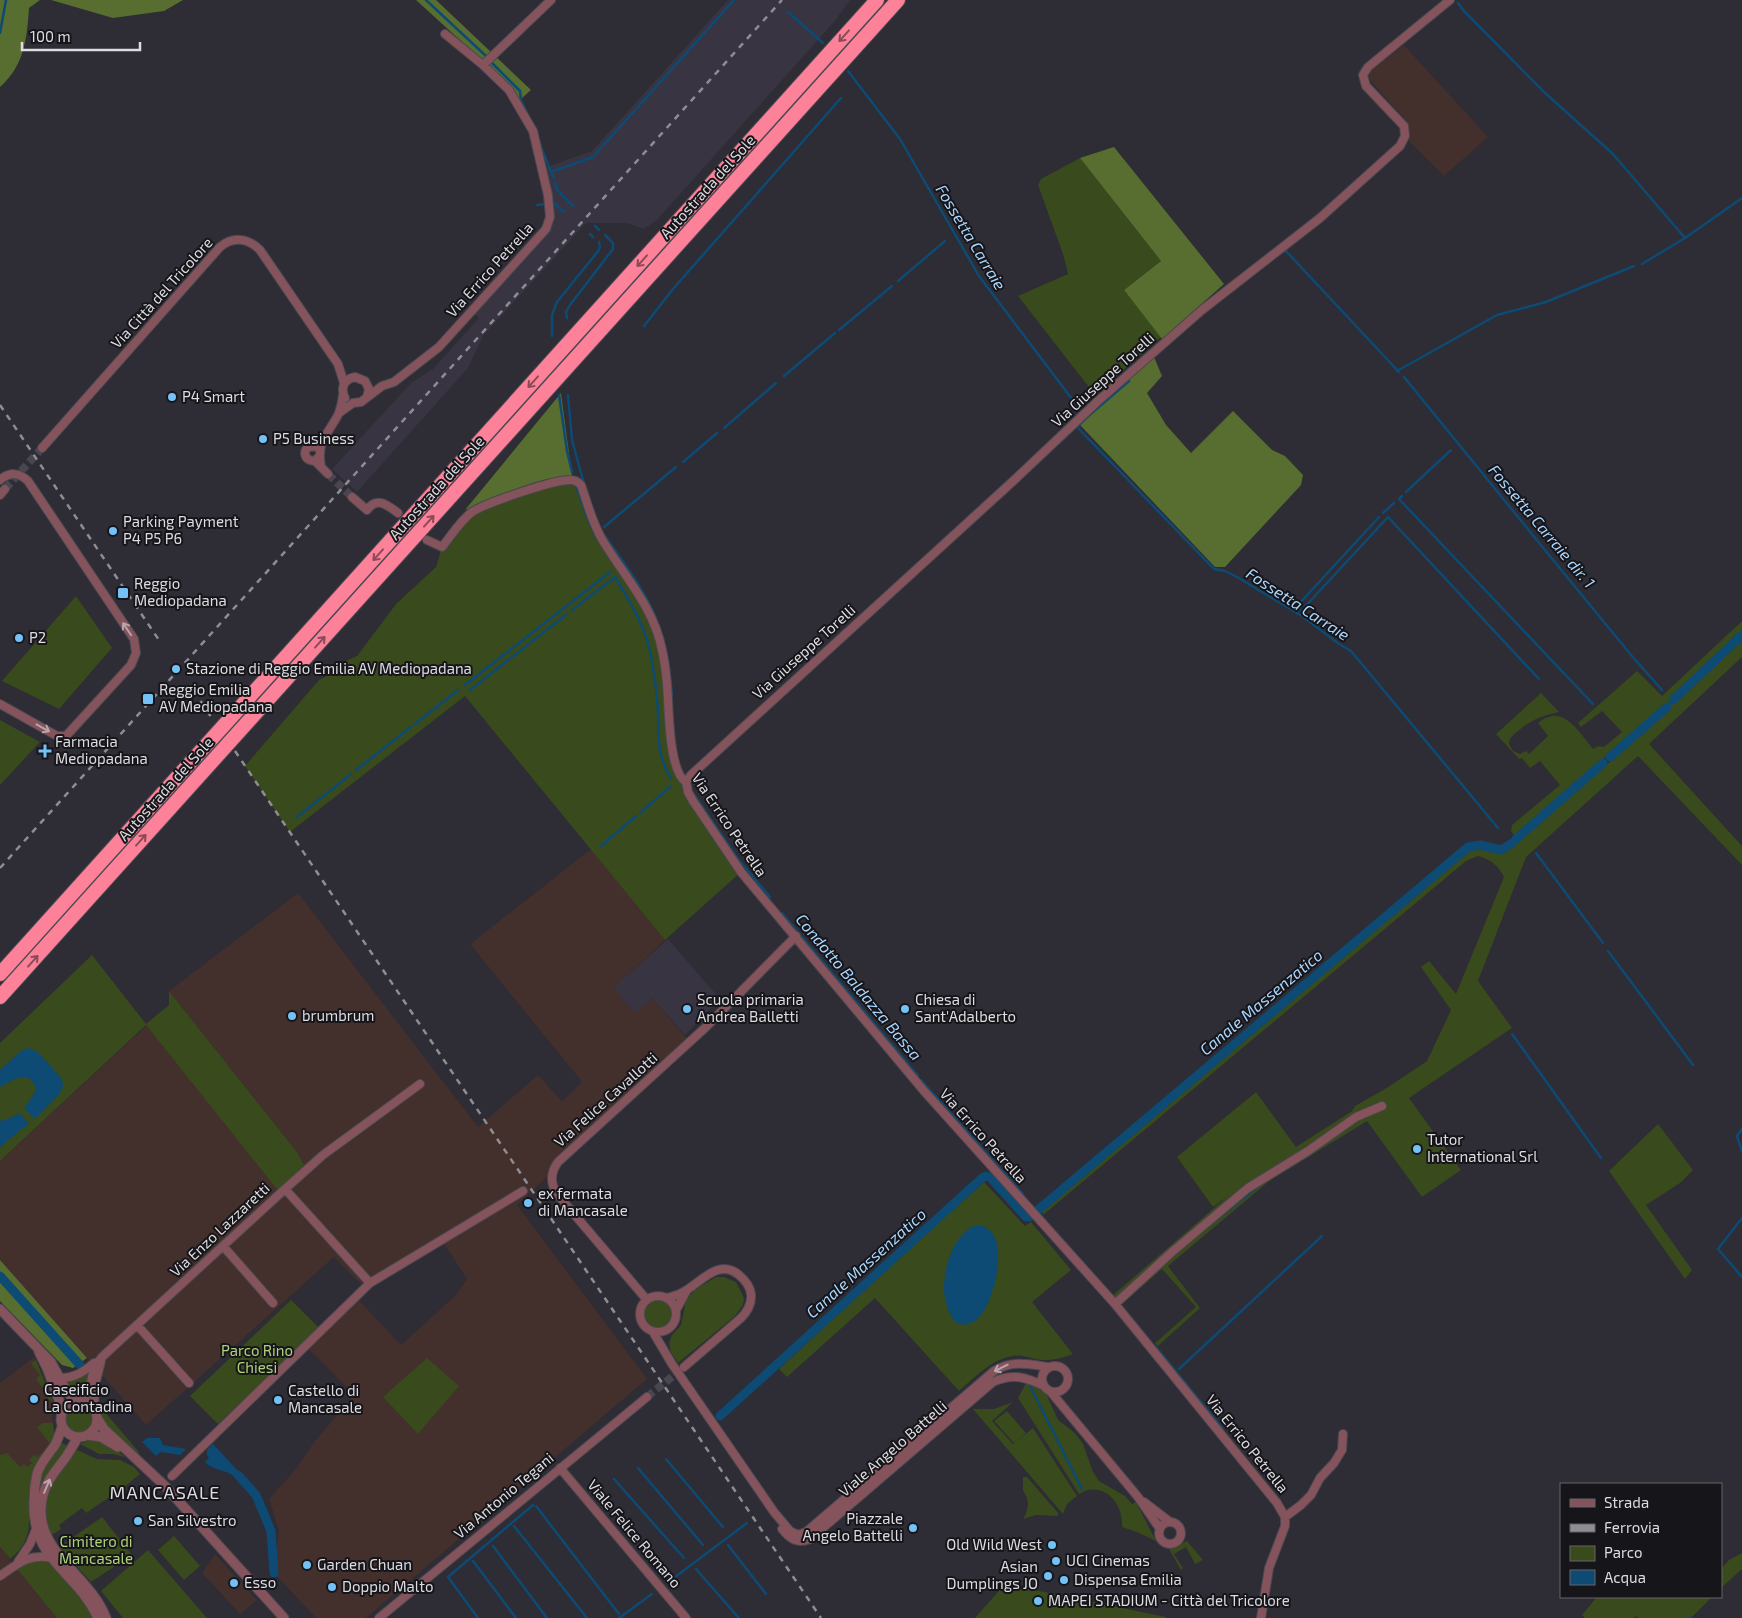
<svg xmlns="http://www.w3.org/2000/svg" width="1742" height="1618" font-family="'Exo 2',sans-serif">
  <rect width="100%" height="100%" fill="#2e2c34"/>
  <path fill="#432f2c" d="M34 1357 54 1404 52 1415 55 1440 38 1463 0 1478V1383Z
    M215 1554 257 1600 240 1614 202 1573Z"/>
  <path fill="#432f2b" d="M1404 45 1488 137 1444 176 1409 141 1407 122 1369 79 1370 71Z
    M591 849 665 940 614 988 652 998 690 1042 517 1205 647 1379 366 1618H316L274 1573 279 1531 269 1499 295 1470 314 1442 354 1395 306 1346 358 1299 401 1345 456 1295 467 1279 442 1241 365 1288 334 1257 146 1425 0 1260V1161L147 1025 281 1193 304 1165 297 1152 169 991 298 893 478 1127 538 1075 562 1101 582 1082 470 944Z
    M0 1547 16 1568 57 1618H0Z"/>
  <path fill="#383442" d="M728 0H850L834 22 656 221 643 229 628 223H586L483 336 468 368 357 492 332 469 411 383 433 369 479 318 469 309 542 229 545 223 546 216 538 170 592 151Z
    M668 939 720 999 685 1035 652 998 636 1014 613 988Z"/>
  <path fill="#394a1c" d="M1080 158 1161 261 1124 290 1161 337 1095 395 1018 296 1068 274 1063 254 1038 185 1041 179Z
    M576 481 588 507 657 629 679 774 741 872 665 940 465 696 290 832 245 766 319 680 329 675 343 662 357 656 396 604 436 567 442 547 469 515 522 493Z
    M76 596 112 648 59 709 2 681Z
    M1742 621V657L1649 744 1742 846V865L1638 756 1526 857 1478 981 1512 1028 1409 1098 1461 1170 1422 1197 1367 1121 1268 1182 1168 1266 1200 1308 1158 1346 1155 1343 1196 1307 1162 1269 1121 1305 1112 1296 1228 1196 1213 1207 1177 1157 1256 1092 1296 1147 1352 1111 1355 1106 1385 1089 1427 1061 1451 1010 1421 967 1429 961 1456 994 1504 877C1497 864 1491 860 1478 856L1466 861 1043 1215 1042 1210 1470 849C1482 845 1496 857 1506 851 1512 848 1512 843 1516 839L1521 840 1665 713 1666 709 1665 707 1660 709 1520 832 1516 838 1511 831 1512 825 1560 785 1540 761 1530 768 1522 758 1519 759 1496 734 1541 693 1559 712C1542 716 1531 720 1518 731 1513 735 1509 738 1509 744L1513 751 1520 754 1526 751 1529 754 1548 736 1538 723C1563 703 1578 731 1593 749L1598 746 1604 747 1622 732 1602 711 1581 727 1578 723 1637 671 1662 696Z
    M0 720 40 742 0 785Z
    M92 955 146 1024 169 1005V991L297 1152 304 1165 280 1193 146 1025 0 1161V1043Z
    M1658 1124 1693 1170 1680 1183 1646 1205 1692 1270 1685 1279 1609 1171Z
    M984 1182 1025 1226 1031 1222 1071 1270 1032 1302 1073 1354C1067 1357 1050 1361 1043 1360 1033 1360 1024 1354 1013 1356 992 1359 974 1378 959 1391L875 1298 787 1377 779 1369 866 1288Z
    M716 1277H724L736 1282 744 1298 743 1305 735 1316 678 1363 671 1352 669 1343 672 1335 681 1325 686 1300 696 1289Z
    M291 1300 319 1328 218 1424 190 1396Z
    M644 1314a14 14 0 1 1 28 0a14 14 0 1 1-28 0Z
    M427 1358 459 1386 418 1434 383 1397Z
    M36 1360 54 1404 52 1415 46 1413 44 1410 45 1407 50 1409 53 1403 48 1399 47 1393 36 1379 40 1375 31 1363Z
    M88 1370 89 1372 85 1393 77 1396 64 1380H77Z
    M1027 1381 1045 1391 1058 1420 1075 1433 1083 1444 1093 1472 1099 1481 1125 1496 1132 1504 1136 1502 1156 1541 1137 1532 1122 1527C1124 1504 1103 1479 1079 1494L1018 1398Z
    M1013 1402 992 1421 1013 1444 1033 1428 1077 1496 1067 1504 1063 1514 973 1409H994Z
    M97 1403 139 1452 138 1455 109 1429 102 1420Z
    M64 1419a14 14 0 1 1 28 0a14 14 0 1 1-28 0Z
    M1007 1411 1026 1433 1014 1443 994 1421Z
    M43 1423H53C53 1428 55 1434 55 1439 54 1448 35 1468 32 1480 24 1511 40 1535 10 1559L0 1547V1455L7 1453 20 1467 24 1464 27 1467 32 1463 29 1460 34 1455 37 1457 51 1445 37 1427Z
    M90 1440C103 1439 115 1448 125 1457L113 1454H99L80 1444Z
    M60 1442 68 1446 53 1468 39 1531 36 1503 41 1472Z
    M75 1449 97 1459 120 1460 134 1467 140 1474 123 1488 86 1513 82 1508 59 1525 61 1529 49 1537 43 1512 51 1483Z
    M1023 1477H1027L1058 1513V1516L1036 1515 1023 1519 1026 1514 1028 1504 1027 1498 1023 1490Z
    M102 1517 132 1555 91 1582 59 1547Z
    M174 1536 200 1566 184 1580 158 1550Z
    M1187 1541 1203 1560 1195 1564 1186 1547 1174 1554 1183 1568 1181 1570 1169 1549Z
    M148 1550 207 1618H123L101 1591Z
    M1742 1553V1569L1721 1588V1569L1729 1560Z
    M35 1558 47 1561 76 1591 87 1604 94 1618H57L16 1568Z
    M1005 1584 1166 1617V1618H975Z
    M1597 1597H1712L1691 1618H1639L1636 1616 1634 1618H1585L1582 1615Z"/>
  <path fill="#576e30" d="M0 0H40L29 8C27 39 24 66 0 87Z
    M51 0H183L164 11 113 18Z
    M416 0H436L531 90 522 98 517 99 484 62Z
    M1114 147 1224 284 1162 339 1124 290 1161 261 1080 158Z
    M1154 357 1162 376 1147 393 1166 425 1191 453 1233 411 1272 450 1285 456 1303 475 1301 485 1225 567H1215L1080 425Z
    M561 393 572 476C543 475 492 498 465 510Z
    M0 1260 87 1358 73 1368 62 1365 0 1301Z"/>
  <path fill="#0d4a74" d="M29 1048 38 1052 62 1079 63 1086 61 1092 35 1119 24 1108 36 1091C32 1068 13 1079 0 1087V1070L22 1050Z
    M19 1113 29 1123 0 1147V1121L13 1117Z
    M978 1225C1013 1229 995 1298 981 1315 977 1321 971 1323 964 1325L955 1322C948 1312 944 1301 944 1288 944 1267 954 1231 978 1225Z
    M147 1438H160L163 1445 186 1449 180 1455 161 1452 156 1456 142 1442Z
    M213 1444 240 1473 235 1477C228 1470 213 1471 205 1462L209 1458 207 1455V1450Z"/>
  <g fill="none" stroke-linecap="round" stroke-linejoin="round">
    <path stroke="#0d4a74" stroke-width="2.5" d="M426 0 486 56
      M1458 3 1464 11 1544 92 1613 154 1685 238
      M788 12 823 43
      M0 33 6 0
      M491 62 520 91 521 100 527 113
      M848 71 900 139 979 276 1081 411
      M538 139 551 172 593 157 734 0
      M551 172 554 178
      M555 183 558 191 573 206
      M551 203H554L564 212
      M537 205 546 204
      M595 226 599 230
      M590 234 593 237
      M1284 251 1285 250 1399 372
      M1642 264 1685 238 1742 198
      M898 281 945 241
      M567 318 566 312 570 305 613 249V243L605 235
      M644 326 673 289 841 98
      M839 330 892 286
      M552 336V315L557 302 599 250 600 246 599 242
      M1397 371 1497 315 1546 302 1634 266
      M784 376 835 333
      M1404 377 1540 544 1631 655 1662 690
      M559 395 567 451 572 472
      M568 395 572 440 584 484
      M1085 417 1086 418 1077 427 1214 569 1225 571 1237 577 1302 616 1339 644 1351 651 1498 828
      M1086 418 1129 381
      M724 428 776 383
      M683 462 717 433
      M576 486 589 522 596 537
      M1406 492 1451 450
      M1402 496 1399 499 1593 704
      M1383 513 1394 503
      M604 527 676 467
      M605 536C632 575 657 605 666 652
      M1298 605 1379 517
      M572 610 615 577C631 603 648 631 652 662 655 678 657 695 658 712 659 741 656 751 671 779
      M1301 611 1388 517 1539 679
      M668 660 672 696
      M465 685 610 572
      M470 690 567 614
      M415 724 458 690
      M356 770 411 727
      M693 793 738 859 770 897
      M640 813 671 786
      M297 817 351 774
      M601 846 636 816
      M1536 853 1603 943
      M782 913 918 1076
      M1608 951 1693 1065
      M1512 1034 1601 1158
      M921 1080 1023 1194
      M1742 1129 1737 1136 1742 1152
      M1276 1175 1308 1155
      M1742 1218 1718 1249 1742 1277
      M1200 1233 1258 1186
      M1079 1258 1085 1265
      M1155 1346 1223 1429
      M1179 1369 1322 1236
      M1029 1384 1082 1489
      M666 1459 723 1527
      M638 1468 703 1545
      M614 1479 684 1558
      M536 1506 619 1614
      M514 1526 587 1618
      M728 1545 766 1594
      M493 1546 547 1618
      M473 1561 516 1618
      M696 1569 738 1617
      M667 1583 747 1523
      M478 1618 448 1577 533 1505
      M619 1618 652 1594
      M1689 1618 1691 1617"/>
    <path stroke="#0d4a74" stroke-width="9" d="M1673 700 1742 635
      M1610 757 1667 707
      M1516 839 1603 763
      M1038 1210 1468 847 1480 845 1501 850 1512 843
      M0 1276 80 1365
      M720 1416 982 1178 986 1176 990 1177 1026 1217H1029L1032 1215
      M238 1475 256 1495 271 1531 274 1573"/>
    <path stroke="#48464e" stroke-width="8" stroke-dasharray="8 4" stroke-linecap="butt" d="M328 474 352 497
      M5 489 42 448
      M647 1397 683 1368"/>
    <g stroke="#4a4850" stroke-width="10">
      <path id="minor" d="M483 65 551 0
        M345 398C340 388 344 379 355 377L365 381 369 389 367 397
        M339 413 353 403 361 402 382 386 394 382 439 347 546 229 550 217 548 195 533 131 509 90 483 65 445 34
        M42 448 220 247C233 236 248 238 260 250L338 364 344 383
        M319 457 314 461C304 460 302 451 310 446L317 447 320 450
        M317 463 328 474
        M321 466C316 442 328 434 338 415 341 409 342 402 343 395
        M0 480C9 472 19 472 28 481L134 639 136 653 131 665 66 736H57L0 704
        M0 495 5 489
        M352 497 367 510C377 496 387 505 398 513
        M427 540 442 547C451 536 460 521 472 512 486 503 555 479 571 480 575 480 578 482 581 485 588 505 592 523 603 541 625 577 654 608 662 650 665 662 666 673 667 684 669 705 668 771 686 782L688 792 693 801 741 872 924 1091 1115 1304 1277 1503 1285 1517V1526L1269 1568 1261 1618
        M686 782 691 775 1011 483 1098 401 1202 310 1320 218 1400 146 1405 136 1404 126 1366 86 1363 75 1368 67 1450 0
        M285 1189 323 1155 420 1084
        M223 1246 273 1303
        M640 1314a18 18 0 1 1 36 0a18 18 0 1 1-36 0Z
        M667 1298C674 1296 679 1295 685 1291 701 1282 719 1258 739 1275 745 1280 750 1286 751 1294 752 1304 747 1312 741 1318L684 1367
        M647 1300 557 1194C550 1183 550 1173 558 1162L706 1027 796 936
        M1115 1304 1172 1252 1248 1188 1308 1151 1356 1117 1382 1106
        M676 1310 687 1290
        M137 1325 189 1383
        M653 1332 672 1364 774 1512 790 1531 798 1535 806 1532 994 1371C1012 1360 1028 1364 1048 1367
        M1042 1379a13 13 0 1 1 26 0a13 13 0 1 1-26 0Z
        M60 1378C75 1378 83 1372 94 1363
        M1050 1391 1138 1497 1160 1529
        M81 1401 89 1393 94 1367 102 1357 285 1189 370 1283
        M94 1410 95 1385 101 1361
        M560 1468 686 1618
        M172 1476 370 1283 523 1191
        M1144 1502 1170 1522
        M1285 1517 1301 1505 1311 1495 1320 1478 1334 1463 1342 1450 1343 1434
        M1159 1533a11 11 0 1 1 22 0a11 11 0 1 1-22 0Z
        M782 1529C790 1539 797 1544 810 1539L993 1382C1012 1373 1026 1377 1044 1386
        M18 1562 30 1544 36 1529
        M0 1576C17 1564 30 1553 51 1558
        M379 1618 647 1397"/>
    </g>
    <g stroke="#4a4850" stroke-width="11">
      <path id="tertiary" d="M0 1309 51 1362 66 1390 76 1402
        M39 1352 47 1368 63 1411
        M61 1419a18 18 0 1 1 36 0a18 18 0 1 1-36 0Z
        M97 1418 104 1429 164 1485 284 1618
        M62 1427C60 1433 58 1439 55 1445 49 1454 40 1463 37 1474 35 1483 34 1492 34 1501 31 1561 77 1571 98 1618
        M87 1435 101 1437 118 1447
        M78 1437C74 1444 70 1451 66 1457 58 1468 49 1477 45 1489 24 1547 89 1572 106 1618"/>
    </g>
    <g stroke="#4a4850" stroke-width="16">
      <path id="motorway" d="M0 974 877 0
        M0 997 898 0"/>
    </g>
    <use href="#minor" stroke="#85535b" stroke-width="8"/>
    <use href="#tertiary" stroke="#85535b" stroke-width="9"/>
    <use href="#motorway" stroke="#fd8198" stroke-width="14"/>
    <path stroke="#8e8d93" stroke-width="2.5" stroke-dasharray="6 6" stroke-linecap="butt" d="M0 405 161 643
      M194 691 213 720
      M235 751 821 1618
      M0 868 782 0"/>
  </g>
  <defs><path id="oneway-shaft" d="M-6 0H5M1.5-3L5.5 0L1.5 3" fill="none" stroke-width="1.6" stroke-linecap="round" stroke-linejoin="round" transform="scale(1.25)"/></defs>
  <g stroke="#8a4b58">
    <use href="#oneway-shaft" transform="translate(844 36) rotate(132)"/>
    <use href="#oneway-shaft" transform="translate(642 261) rotate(132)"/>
    <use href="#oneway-shaft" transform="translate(533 382) rotate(132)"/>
    <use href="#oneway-shaft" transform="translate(429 521) rotate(-48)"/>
    <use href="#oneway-shaft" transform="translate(378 555) rotate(132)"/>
    <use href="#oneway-shaft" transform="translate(320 642) rotate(-48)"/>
    <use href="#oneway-shaft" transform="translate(141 840) rotate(-48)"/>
    <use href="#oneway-shaft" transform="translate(33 961) rotate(-48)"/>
  </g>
  <g stroke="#baa5ab">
    <use href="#oneway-shaft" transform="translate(127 629) rotate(-124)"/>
    <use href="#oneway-shaft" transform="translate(43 728) rotate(29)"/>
    <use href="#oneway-shaft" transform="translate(1001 1368) rotate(154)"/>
    <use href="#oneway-shaft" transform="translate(47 1486) rotate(-67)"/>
  </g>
  <g fill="#73c1f5" stroke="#161519" stroke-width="2">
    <circle cx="172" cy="397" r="5"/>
    <circle cx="263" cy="439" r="5"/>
    <circle cx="113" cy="531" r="5"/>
    <rect x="117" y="587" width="12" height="12" rx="2.5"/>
    <circle cx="19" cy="638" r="5"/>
    <circle cx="176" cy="669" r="5"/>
    <rect x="142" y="693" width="12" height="12" rx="2.5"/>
    <path d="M42.5 743.5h5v5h5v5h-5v5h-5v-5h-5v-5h5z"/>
    <circle cx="687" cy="1009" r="5"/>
    <circle cx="905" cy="1009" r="5"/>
    <circle cx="292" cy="1016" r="5"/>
    <circle cx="1417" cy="1149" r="5"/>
    <circle cx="528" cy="1203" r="5"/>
    <circle cx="34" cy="1399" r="5"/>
    <circle cx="278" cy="1400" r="5"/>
    <circle cx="138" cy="1521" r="5"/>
    <circle cx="913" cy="1528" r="5"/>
    <circle cx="1052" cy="1545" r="5"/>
    <circle cx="1056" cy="1561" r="5"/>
    <circle cx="307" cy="1565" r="5"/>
    <circle cx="1048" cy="1576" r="5"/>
    <circle cx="1064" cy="1580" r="5"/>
    <circle cx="234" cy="1583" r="5"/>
    <circle cx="332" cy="1587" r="5"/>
    <circle cx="1038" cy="1601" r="5"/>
  </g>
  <g text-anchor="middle" stroke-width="4" stroke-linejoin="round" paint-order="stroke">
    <g font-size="15" fill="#dddce1" stroke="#161519">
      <text transform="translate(708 187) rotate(-48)" y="5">Autostrada del Sole</text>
      <text transform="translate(490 270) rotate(-48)" y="5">Via Errico Petrella</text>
      <text transform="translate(162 293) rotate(-48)" y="5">Via Città del Tricolore</text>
      <text transform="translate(1103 380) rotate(-42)" y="5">Via Giuseppe Torelli</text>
      <text transform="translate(437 488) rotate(-48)" y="5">Autostrada del Sole</text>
      <text transform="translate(804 652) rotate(-42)" y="5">Via Giuseppe Torelli</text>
      <text transform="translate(166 789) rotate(-48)" y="5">Autostrada del Sole</text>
      <text transform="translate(729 825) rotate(56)" y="5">Via Errico Petrella</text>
      <text transform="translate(606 1100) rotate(-42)" y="5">Via Felice Cavallotti</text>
      <text transform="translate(983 1136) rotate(48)" y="5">Via Errico Petrella</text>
      <text transform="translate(220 1230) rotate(-43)" y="5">Via Enzo Lazzaretti</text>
      <text transform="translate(1247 1444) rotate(51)" y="5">Via Errico Petrella</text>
      <text transform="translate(893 1449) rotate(-41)" y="5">Viale Angelo Battelli</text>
      <text transform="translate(504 1496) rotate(-40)" y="5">Via Antonio Tegani</text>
      <text transform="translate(634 1534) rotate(50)" y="5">Viale Felice Romano</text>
    </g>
    <g font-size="15" fill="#dddce1" stroke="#161519" text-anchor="start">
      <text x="182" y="402">P4 Smart</text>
      <text x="273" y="444">P5 Business</text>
      <text x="123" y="527">Parking Payment<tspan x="123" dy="17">P4 P5 P6</tspan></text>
      <text x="134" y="589">Reggio<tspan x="134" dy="17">Mediopadana</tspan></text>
      <text x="29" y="643">P2</text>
      <text x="186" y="674">Stazione di Reggio Emilia AV Mediopadana</text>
      <text x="159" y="695">Reggio Emilia<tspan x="159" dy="17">AV Mediopadana</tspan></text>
      <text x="55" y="747">Farmacia<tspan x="55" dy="17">Mediopadana</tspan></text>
      <text x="697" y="1005">Scuola primaria<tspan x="697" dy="17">Andrea Balletti</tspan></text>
      <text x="915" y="1005">Chiesa di<tspan x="915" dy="17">Sant'Adalberto</tspan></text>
      <text x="302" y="1021">brumbrum</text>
      <text x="1427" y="1145">Tutor<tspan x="1427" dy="17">International Srl</tspan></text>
      <text x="538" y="1199">ex fermata<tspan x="538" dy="17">di Mancasale</tspan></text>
      <text x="44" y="1395">Caseificio<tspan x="44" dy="17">La Contadina</tspan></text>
      <text x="288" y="1396">Castello di<tspan x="288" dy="17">Mancasale</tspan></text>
      <text x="903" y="1524" text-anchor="end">Piazzale<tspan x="903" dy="17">Angelo Battelli</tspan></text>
      <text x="148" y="1526">San Silvestro</text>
      <text x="1042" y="1550" text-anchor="end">Old Wild West</text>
      <text x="1066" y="1566">UCI Cinemas</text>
      <text x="317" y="1570">Garden Chuan</text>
      <text x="1038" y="1572" text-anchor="end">Asian<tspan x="1038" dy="17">Dumplings JO</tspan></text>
      <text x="1074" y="1585">Dispensa Emilia</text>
      <text x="244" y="1588">Esso</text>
      <text x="342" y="1592">Doppio Malto</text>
      <text x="1048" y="1606">MAPEI STADIUM - Città del Tricolore</text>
    </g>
    <g font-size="15" fill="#b0d279" stroke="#161519">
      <text x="257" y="1356">Parco Rino<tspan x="257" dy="17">Chiesi</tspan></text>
      <text x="96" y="1547">Cimitero di<tspan x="96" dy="17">Mancasale</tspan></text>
    </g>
    <g font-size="16" font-style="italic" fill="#aad7ff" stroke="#161519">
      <text transform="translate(971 237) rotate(59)" y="6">Fossetta Carraie</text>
      <text transform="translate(1542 526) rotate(50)" y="6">Fossetta Carraie dir. 1</text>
      <text transform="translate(1298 604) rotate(33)" y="6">Fossetta Carraie</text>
      <text transform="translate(859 987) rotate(50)" y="6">Condotto Baldazza Bassa</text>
      <text transform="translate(1261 1002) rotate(-40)" y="6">Canale Massenzatico</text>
      <text transform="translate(866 1263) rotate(-42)" y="6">Canale Massenzatico</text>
    </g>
    <g font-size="18" letter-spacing="1" fill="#dddce1" stroke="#161519">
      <text x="165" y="1499">MANCASALE</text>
    </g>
  </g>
  <rect x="1560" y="1483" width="162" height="115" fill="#161519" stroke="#666569"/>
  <rect x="1570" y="1499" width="25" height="8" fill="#85535b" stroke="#666569"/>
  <text x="1604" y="1508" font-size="15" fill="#dddce1">Strada</text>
  <rect x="1570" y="1524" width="25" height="8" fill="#8e8d93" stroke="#666569"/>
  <text x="1604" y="1533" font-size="15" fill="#dddce1">Ferrovia</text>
  <rect x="1570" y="1546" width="25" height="15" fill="#394a1c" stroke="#666569"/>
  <text x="1604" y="1558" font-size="15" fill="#dddce1">Parco</text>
  <rect x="1570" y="1570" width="25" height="15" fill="#0d4a74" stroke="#666569"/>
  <text x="1604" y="1583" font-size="15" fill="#dddce1">Acqua</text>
  <path d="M22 42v8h118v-8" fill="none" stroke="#dddce1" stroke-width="2.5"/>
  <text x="30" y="42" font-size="15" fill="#dddce1" stroke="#161519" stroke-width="4" paint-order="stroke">100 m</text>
</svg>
